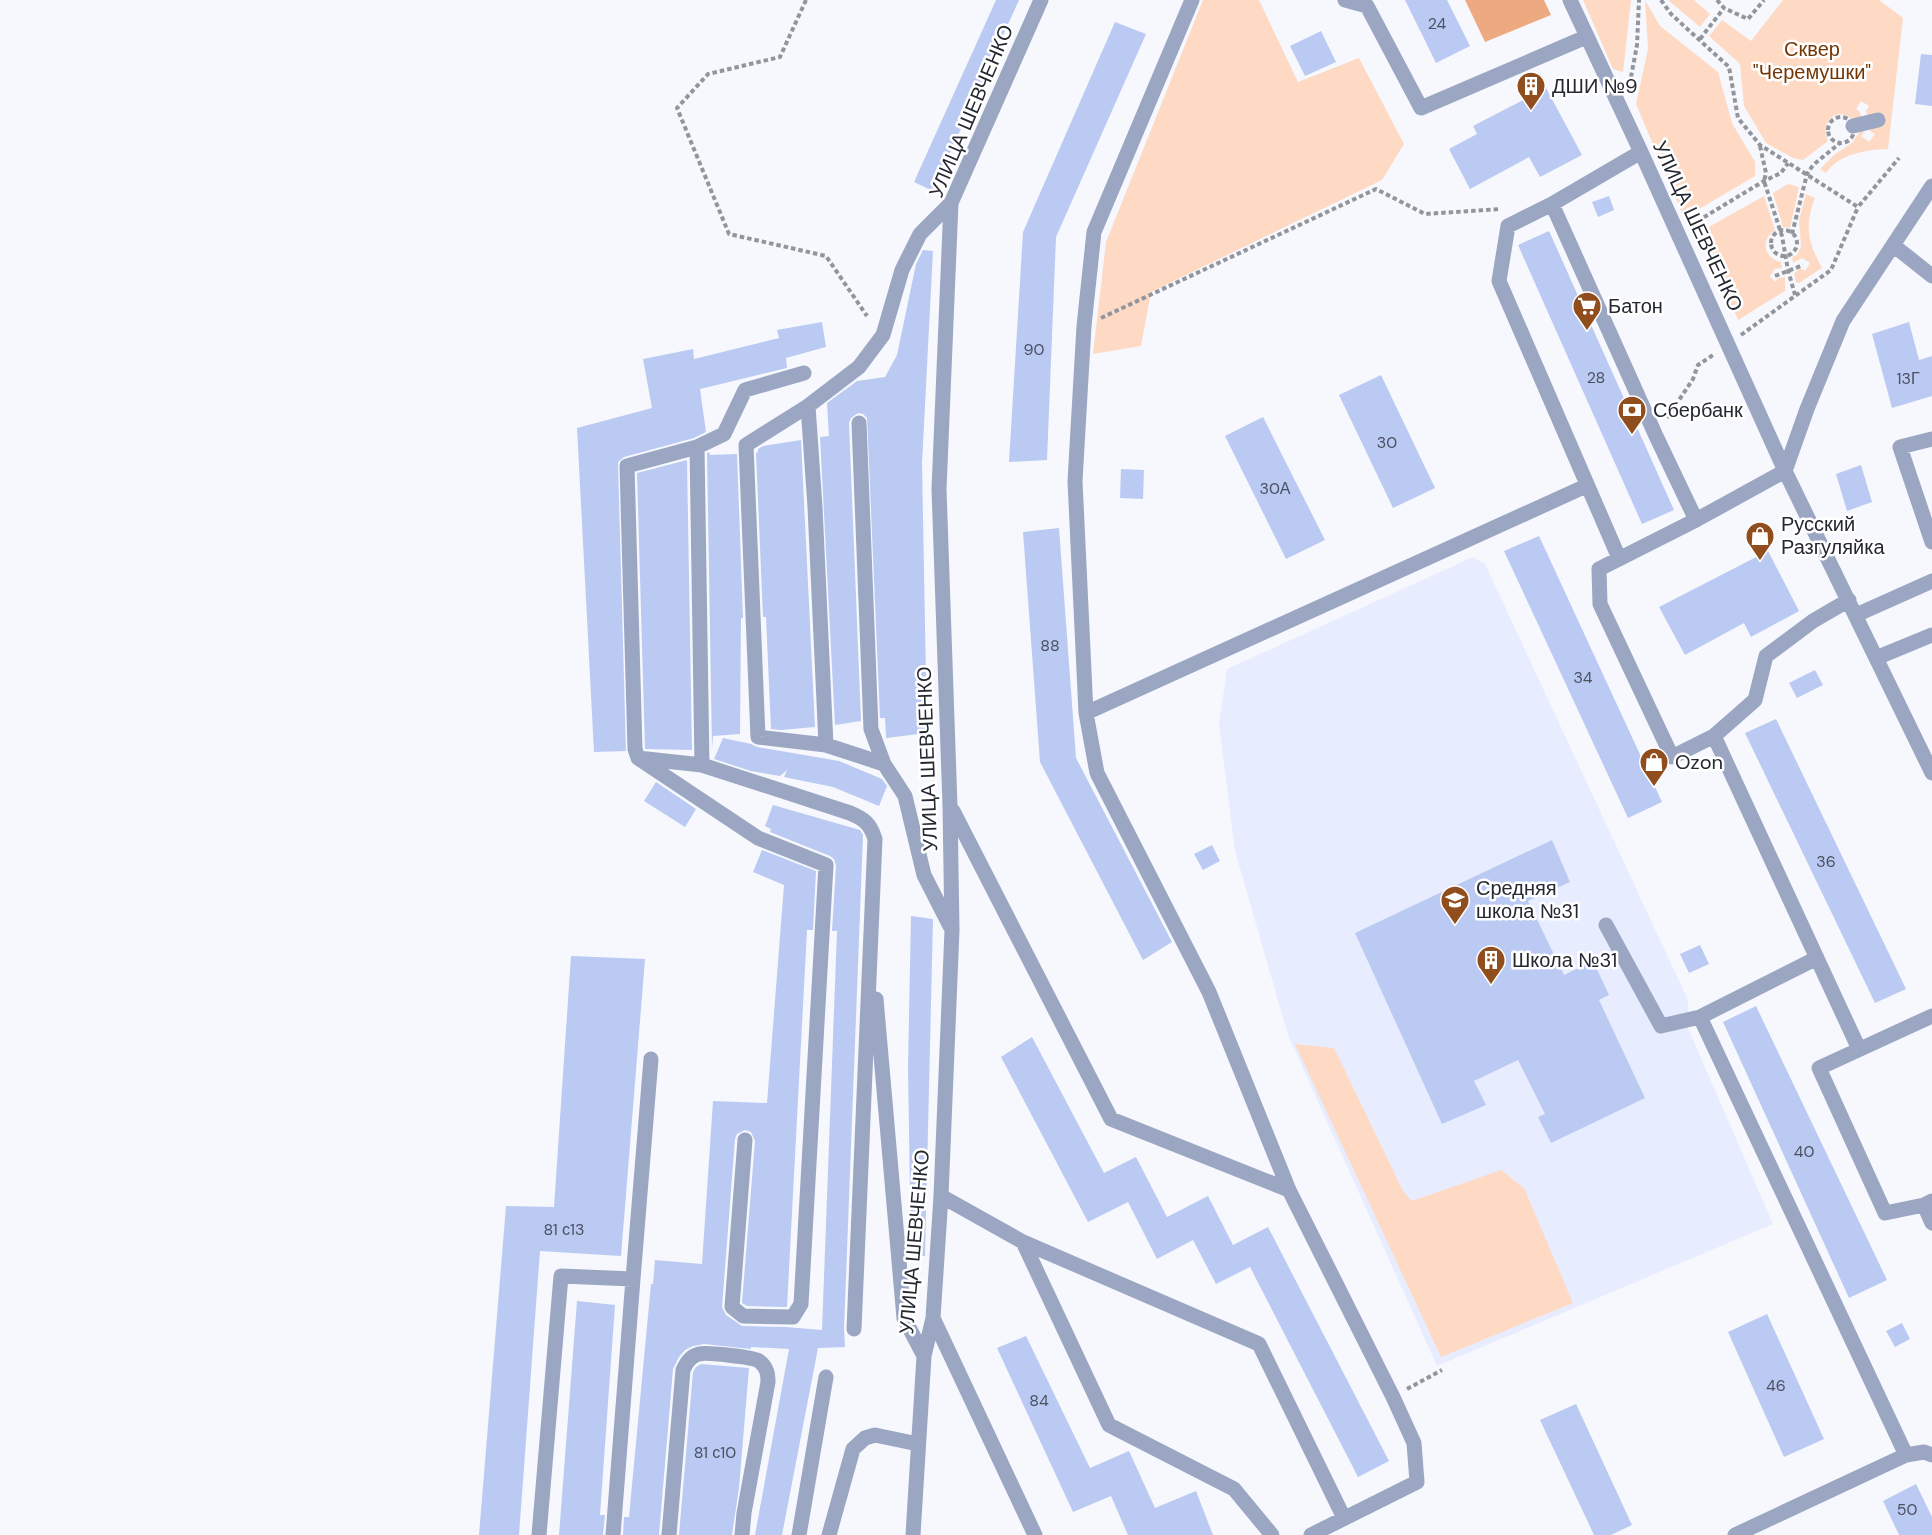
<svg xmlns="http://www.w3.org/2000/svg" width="1932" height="1535" font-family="'DM Sans',sans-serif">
  <rect width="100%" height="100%" fill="#f6f8fd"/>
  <path fill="#e7edff" d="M1473 557 1485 564 1688 1000V1028L1773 1224 1437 1366 1288 1035 1235 851 1219 724 1227 669Z"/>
  <path fill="#fedac5" d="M1203 0H1259L1298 82 1359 58 1404 144 1382 180 1151 292 1141 346 1093 354 1106 242Z
    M1583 0H1631L1623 72 1613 69Z
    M1645 0 1660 26 1718 72 1732 123 1755 162V176L1684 218 1636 104 1648 49Z
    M1668 0H1694L1710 14 1700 27Z
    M1783 0H1879L1903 18 1888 149C1866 150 1840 153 1826 173L1820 169 1834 155 1853 142 1863 126 1864 132 1861 136 1869 142 1875 134 1870 131 1869 125 1880 126 1886 118 1878 112 1875 116 1868 119 1866 111 1869 106 1861 101 1856 109 1860 112 1862 120 1855 122C1839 104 1819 120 1828 141L1803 160 1793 158 1766 143 1744 106 1740 64 1709 36 1722 20 1751 41Z
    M1788 184 1799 187 1790 228 1783 227 1773 193Z
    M1806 194 1815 198C1804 226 1808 242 1822 268L1799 283 1796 282 1794 274 1800 268 1805 271 1810 263 1802 258 1793 263 1792 257 1797 255 1801 246 1799 220Z
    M1764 196 1775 230C1760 240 1764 258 1781 262L1782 268 1775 269 1770 276 1775 282 1778 278 1785 277V291L1738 320 1700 232Z
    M1295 1044 1334 1048 1403 1191 1412 1201 1501 1170 1524 1188 1573 1303 1441 1357Z"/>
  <path fill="#eda980" d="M1465 0H1544L1551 15 1485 42Z"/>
  <path fill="#bbcaf2" d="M996 0H1019L933 191 914 182Z
    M1405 0H1447L1470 46 1436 63Z
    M1115 22 1146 34 1056 237 1047 460 1009 462 1023 232Z
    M1321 31 1336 62 1305 76 1290 46Z
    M1921 54 1932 55V106L1915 104Z
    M1546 88 1582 155 1540 177 1529 157 1470 189 1449 149 1477 134 1473 126Z
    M1609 196 1614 210 1598 217 1592 202Z
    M1549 231 1674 510 1642 524 1518 245Z
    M923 250 933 251 922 463 927 733 886 738 885 718H880L867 418 863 414 858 413 851 418 849 423 861 721 835 725 820 437 829 436 827 403 857 381 885 377 897 355 916 264Z
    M822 322 826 347 786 358 787 368 700 389 706 432 694 438 624 457 618 462 626 751 594 752 577 428 652 408 643 359 693 349 694 359 779 338 777 330Z
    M1909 322 1919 360 1932 356V396L1892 408 1872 334Z
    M1381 375 1435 488 1393 508 1339 395Z
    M1263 417 1325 540 1286 559 1225 436Z
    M801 440 815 727 781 730 771 729 766 617H763L756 453 758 452V449L763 446Z
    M709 452 710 455 737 454 743 618H741L740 734 713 736 712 749 707 453Z
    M687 460 692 750 645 749 637 473Z
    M1861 465 1872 502 1847 511 1836 474Z
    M1121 469 1144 470 1143 499 1120 498Z
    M1059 528 1076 758 1172 942 1143 960 1040 762 1023 532Z
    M1539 536 1662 802 1628 818 1504 551Z
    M1768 551 1799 611 1751 637 1744 623 1685 655 1659 607Z
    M1815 670 1823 685 1797 698 1789 683Z
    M1776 719 1906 989 1875 1003 1745 733Z
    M723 738 751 744 757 747 839 761 882 779 887 786 879 806 833 787 784 777 787 770 780 776 751 771 714 759Z
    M656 782 696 809 685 827 644 801Z
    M773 805 860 830 863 835 844 1329 845 1347 818 1348 782 1535H755L789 1349 751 1347V1349L704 1344 693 1346 685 1350 679 1357 673 1369 659 1535H623L624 1517H629L651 1284H653L655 1260 702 1264 713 1101 767 1103 784 885 753 872 762 850 816 871 813 930H807L787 1307 747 1306 742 1303 755 1141 751 1132 745 1130 737 1134 735 1139 722 1307 726 1315 742 1326 786 1327 822 1330 837 931H832L836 866 834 859 830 856 770 832 771 829 765 826Z
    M1552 840 1570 882 1528 901 1564 975 1593 961 1609 995 1599 1000 1645 1098 1551 1143 1538 1117 1545 1114 1518 1060 1474 1081 1486 1105 1442 1124 1355 933Z
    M1212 845 1220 861 1203 870 1194 854Z
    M911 916 933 919 925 1256H911L908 1067Z
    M1700 945 1709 964 1689 973 1680 954Z
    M571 956 645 959 621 1256 540 1251 519 1535H479L506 1206 554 1207Z
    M1756 1006 1887 1280 1849 1298 1723 1022Z
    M1032 1037 1104 1173 1136 1157 1167 1217 1208 1196 1233 1245 1268 1227 1389 1461 1358 1477 1250 1267 1216 1284 1193 1240 1157 1259 1128 1202 1088 1222 1001 1057Z
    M577 1301 615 1305 600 1515H605L603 1535H559Z
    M1767 1314 1824 1439 1784 1457 1728 1332Z
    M1902 1323 1910 1339 1895 1347 1886 1331Z
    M1026 1336 1090 1468 1129 1451 1155 1508 1196 1491 1213 1535H1128L1111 1496 1073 1512 997 1348Z
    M701 1364 749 1368 739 1488 732 1535H679L693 1372 696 1367Z
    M1576 1404 1632 1525 1611 1535H1594L1540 1420Z
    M1916 1484 1932 1517V1535H1899L1883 1501Z"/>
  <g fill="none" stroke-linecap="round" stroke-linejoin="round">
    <path stroke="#92959b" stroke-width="4" stroke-dasharray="4.5 3" stroke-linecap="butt" d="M806 0 780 57 708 74 677 108 729 234 826 256 867 316
      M1661 0 1671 14 1729 67 1738 118 1760 145 1858 207 1899 158
      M1717 0 1724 8 1748 19 1764 0
      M1700 39 1724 8
      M1631 77 1637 45 1639 0
      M1828 130a13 13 0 1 1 26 0a13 13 0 1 1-26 0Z
      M1760 146 1766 173 1764 181 1782 236 1788 270 1795 295
      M1691 225 1764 181 1781 173 1788 163
      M1771 243a13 13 0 1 1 26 0a13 13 0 1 1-26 0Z
      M1792 234 1807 174 1813 165 1840 143
      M1775 276 1803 265
      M1101 318 1376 189 1425 214 1500 209
      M1741 335 1831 270 1858 207
      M1667 418 1693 379 1698 365 1713 355
      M1407 1389 1442 1370"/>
    <path stroke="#9ba6c3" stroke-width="15" d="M1345 0 1367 6 1421 108 1586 37
      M1570 0 1641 152 1785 471 1696 520 1599 569 1600 604 1672 757 1714 736
      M1853 126 1878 120
      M1932 186 1843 321 1807 409 1785 471 1932 773
      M1552 204 1656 436 1696 520
      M1893 245 1932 276
      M804 373 745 390 724 434 697 447 702 765 850 813C864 819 870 823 875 839L854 1329
      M808 406 746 445 758 737 826 745
      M859 423 871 729 884 764
      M1932 439 1900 447 1932 542
      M697 447 627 466 635 749 638 758 702 765
      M1619 558 1499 281 1508 226 1552 204 1641 152
      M1849 600 1813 621 1766 656 1755 700 1714 736 1859 1049
      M1856 615 1932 581
      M1876 658 1932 635
      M1086 713 1075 481 1084 326 1094 232 1192 0
      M638 758 758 838 826 865 801 1304 793 1317 743 1316 732 1307 745 1140
      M953 811 1111 1119 1289 1190 1393 1397 1414 1443 1417 1482 1311 1535
      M1606 925 1661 1026 1700 1017
      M950 926 924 875 905 796 884 764 826 745 815 507 808 406 859 367 883 335 902 270 920 234 951 203
      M1817 958 1700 1017 1906 1455
      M876 999 904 1318 924 1356
      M1289 1190 1209 992 1097 773 1086 713 1586 486
      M941 1196 1023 1242 1109 1425 1234 1489 1272 1535
      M1932 1201 1924 1205 1932 1223
      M1924 1205 1885 1213 1819 1068 1932 1016
      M1023 1242 1259 1344 1344 1518
      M933 1318 1035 1535
      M539 1535 561 1276 633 1279 651 1059
      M613 1535 633 1279
      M669 1535 683 1370C686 1363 690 1356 699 1354 706 1352 753 1357 759 1361 767 1367 768 1374 768 1382L744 1513 742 1535
      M799 1535 826 1377
      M829 1535 853 1449 865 1438 875 1435 918 1444
      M913 1535 924 1356 933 1318 941 1196 952 930 950 806 939 489 951 203 1041 0
      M1735 1535 1906 1455 1924 1452 1932 1455"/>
  </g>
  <defs>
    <g id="building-pin" transform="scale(1.5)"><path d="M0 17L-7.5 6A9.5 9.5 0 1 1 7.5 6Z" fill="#904d1d" stroke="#fff"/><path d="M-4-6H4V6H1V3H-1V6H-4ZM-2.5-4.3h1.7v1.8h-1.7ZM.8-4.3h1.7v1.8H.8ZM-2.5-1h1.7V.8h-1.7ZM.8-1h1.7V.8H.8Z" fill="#fff"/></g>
    <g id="supermarket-pin" transform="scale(1.5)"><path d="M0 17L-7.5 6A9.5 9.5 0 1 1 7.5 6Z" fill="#904d1d" stroke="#fff"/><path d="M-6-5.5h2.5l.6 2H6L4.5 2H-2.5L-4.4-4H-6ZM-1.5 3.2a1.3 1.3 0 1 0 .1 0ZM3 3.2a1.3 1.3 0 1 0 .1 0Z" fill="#fff"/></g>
    <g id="bank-pin" transform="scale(1.5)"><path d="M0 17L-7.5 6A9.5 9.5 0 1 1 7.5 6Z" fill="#904d1d" stroke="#fff"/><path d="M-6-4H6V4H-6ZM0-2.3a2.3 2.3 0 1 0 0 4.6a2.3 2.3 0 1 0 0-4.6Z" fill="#fff"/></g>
    <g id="shop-pin" transform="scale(1.5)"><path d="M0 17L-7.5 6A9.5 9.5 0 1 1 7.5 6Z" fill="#904d1d" stroke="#fff"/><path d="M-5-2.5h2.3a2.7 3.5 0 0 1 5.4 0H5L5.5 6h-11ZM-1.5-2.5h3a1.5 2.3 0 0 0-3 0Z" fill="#fff"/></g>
    <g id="school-pin" transform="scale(1.5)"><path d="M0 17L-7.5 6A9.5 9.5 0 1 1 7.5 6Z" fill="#904d1d" stroke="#fff"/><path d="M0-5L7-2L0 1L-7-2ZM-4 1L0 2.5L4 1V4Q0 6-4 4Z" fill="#fff"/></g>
  </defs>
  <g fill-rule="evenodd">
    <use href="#building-pin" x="1531" y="86"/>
    <use href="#supermarket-pin" x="1587" y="306"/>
    <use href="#bank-pin" x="1632" y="410"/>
    <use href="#shop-pin" x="1760" y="536"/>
    <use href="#shop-pin" x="1654" y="762"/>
    <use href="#school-pin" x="1455" y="900"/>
    <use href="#building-pin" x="1491" y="960"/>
  </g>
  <g text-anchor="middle" stroke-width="5" stroke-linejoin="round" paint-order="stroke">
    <g font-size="16" fill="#4a5060">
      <text x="1437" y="29">24</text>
      <text x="1034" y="355">90</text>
      <text x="1596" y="383">28</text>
      <text x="1908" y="384">13Г</text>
      <text x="1387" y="448">30</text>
      <text x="1275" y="494">30А</text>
      <text x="1050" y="651">88</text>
      <text x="1583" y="683">34</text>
      <text x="1826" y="867">36</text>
      <text x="1804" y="1157">40</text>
      <text x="564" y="1235">81 с13</text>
      <text x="1776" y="1391">46</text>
      <text x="1039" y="1406">84</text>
      <text x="715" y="1458">81 с10</text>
      <text x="1907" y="1515">50</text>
    </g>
    <g font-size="20" fill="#743704" stroke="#fff">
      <text x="1812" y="56">Сквер<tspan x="1812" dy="23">"Черемушки"</tspan></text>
    </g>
    <g font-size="20" fill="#252830" stroke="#fff" text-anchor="start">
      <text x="1552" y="93">ДШИ №9</text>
      <text x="1608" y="313">Батон</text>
      <text x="1653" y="417">Сбербанк</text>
      <text x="1781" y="531">Русский<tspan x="1781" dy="23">Разгуляйка</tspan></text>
      <text x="1675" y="769">Ozon</text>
      <text x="1476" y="895">Средняя<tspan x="1476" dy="23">школа №31</tspan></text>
      <text x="1512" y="967">Школа №31</text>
    </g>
    <g font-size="20" fill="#252830" stroke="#fff">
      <text transform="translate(971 111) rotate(-67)" y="7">УЛИЦА ШЕВЧЕНКО</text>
      <text transform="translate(1698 226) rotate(65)" y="7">УЛИЦА ШЕВЧЕНКО</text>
      <text transform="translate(927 759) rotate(-92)" y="7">УЛИЦА ШЕВЧЕНКО</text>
      <text transform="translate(914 1242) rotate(-85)" y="7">УЛИЦА ШЕВЧЕНКО</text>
    </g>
  </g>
</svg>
